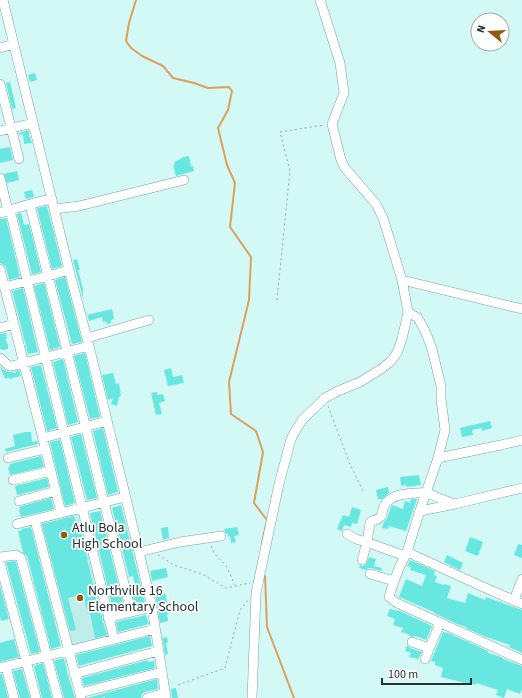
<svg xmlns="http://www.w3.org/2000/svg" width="522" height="698" font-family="'Source Sans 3',sans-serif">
  <rect width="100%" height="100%" fill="#d3f9f6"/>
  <path fill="#bfeeea" d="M81 511 111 636 72 646 37 521Z"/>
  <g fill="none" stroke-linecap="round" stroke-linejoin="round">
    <path stroke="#dda05b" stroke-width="2" d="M136 0 129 23 126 41 131 48 142 56 163 66 173 78 194 83 208 88 229 87 232 91 228 110 218 128 227 165 235 183 230 227 251 257 249 300 229 382 231 414 256 431 263 452 254 503 267 520 262 543
      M265 576 267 627 294 698"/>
  </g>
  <path fill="#68e7e0" d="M35 73 37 80 30 82 28 75Z
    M10 82 16 108 12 109 6 83Z
    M29 130V137H30L32 143 24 144 23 134 19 135V133Z
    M10 147 13 160 0 163V149Z
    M189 156 191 167 193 166 194 171 176 176 173 165 175 164V161L181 159V158Z
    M17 171 19 180 7 183 4 174Z
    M32 190 34 197 26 199 24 192Z
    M47 206 62 266 52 269 37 208Z
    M21 213 24 225 29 224 41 272 32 274 17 214Z
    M6 218 20 277 9 280 6 267 4 265 0 263V219Z
    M77 259 80 270H78L83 289V297L87 315 112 309 114 319 111 320V323L107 324 106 321 103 322 102 317 89 321 73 260Z
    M65 277 82 342 72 344 55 280Z
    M44 283 60 347 50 350 34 286Z
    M23 288 38 352 28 354 12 291Z
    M6 333 7 339H5L8 345V349L3 350 0 349V334Z
    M85 353 100 417 90 419 74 356Z
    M63 359 78 422 68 425 53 362Z
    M41 365 57 428 47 431 31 367Z
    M0 366 5 371 9 372H13L16 374 15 371 19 370 21 376 9 379V377L5 379Z
    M171 368 173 377 182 375 184 383 168 386 164 370Z
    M113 373 116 384 119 383 121 396 119 397 117 406 111 404 113 398 108 400 102 375Z
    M157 392V395L163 394 165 401 159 403 162 414 156 415 151 393Z
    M490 421 492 428 482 431V428L472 430 473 435 462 437 460 428Z
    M103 428 118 492 108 495 93 431Z
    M25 432H31L32 442 37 441 38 444 6 452 5 449 15 446 13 435Z
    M81 434 97 498 87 500 71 437Z
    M60 440 75 503 65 506 50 442Z
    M41 456 44 467 10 475 8 467H10V464Z
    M419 475 421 485 407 487 406 485 401 486 400 477Z
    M47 478 49 487 17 495 15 486Z
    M388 487 389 493 382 499H378L376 490Z
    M51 498 54 509 21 517 19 510H20L19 507Z
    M411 499H417L406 531 389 526 388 529 382 528 384 522 387 518 391 507 392 505 403 509 405 501 410 503Z
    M121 505 145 603 135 605 131 588 135 586 133 576 129 577 112 508Z
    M352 507 361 510 357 524 352 523 351 527 344 525 342 531 337 529 343 515 349 517Z
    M100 511 124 608 113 610 90 513Z
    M74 516 76 522 78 521 80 530H81L86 549H85L100 615H102V619L107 635 95 638 90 613 88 614 83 594 68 598 76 630 70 631 42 524Z
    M31 527 61 646 51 649 27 556 22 552H23L18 531 22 530 21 529Z
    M168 527 169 538 163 540 161 528Z
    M237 527 239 535 234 536 236 542 231 543 230 536 228 537V533L226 534 224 529Z
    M470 537 483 542 478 556 465 551Z
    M518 544 522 545V558L514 555Z
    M447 555 463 563 460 570 444 562Z
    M369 557 376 559 374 566 382 568 381 571 371 568H368L366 570 359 568 360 565 363 566 366 564Z
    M410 560 435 571 434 575 437 576 435 582 444 585V584L451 586 447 598 465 603 468 593 485 600 486 597 522 610V653L509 647 510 645 486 637 466 628V627L457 624 434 613V612L399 597 406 579 422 586 426 575 410 570 411 567 407 566Z
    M15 561 16 562 40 652 31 654 6 562Z
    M166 568 168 577 152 581 150 571Z
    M0 586 9 619 1 621 0 616Z
    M161 590 162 594 165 593 170 613 167 614 168 621 160 623 155 592Z
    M390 609 398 611V610L432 626 426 640 416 636 410 637V635L401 632 403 628 393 625 395 619 387 616Z
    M146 615 149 624 118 632 116 622Z
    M161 628 163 638 167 637 168 643H166L168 654 165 655Z
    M443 632 448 633 488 651V653L498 656 503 658V659L522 666V689L520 694 507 689 504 698 496 695 498 690 476 683V685L469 683V684L441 677 443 668 435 665V662L431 661Z
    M150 636 152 646 79 666 76 655Z
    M14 639 19 657 0 662V643Z
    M407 645 410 648 422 652 418 659 409 657 411 653 405 651Z
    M64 658 68 675 75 698H64L54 661Z
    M148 660V662L154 661 155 668 84 686 82 678Z
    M43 663 52 698H42L34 666Z
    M22 669 30 698H20L13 671Z
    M0 674H2L8 698H0Z
    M157 679 158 689 145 692 142 694 141 698H105V697L100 698H87Z
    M176 688 178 698H172L171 689Z"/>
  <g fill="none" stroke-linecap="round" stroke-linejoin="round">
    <g stroke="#7ea29f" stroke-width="10">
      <path id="minor" d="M3 0 69 270 89 346 139 552 152 607 166 698
        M0 48 14 44
        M0 84 19 159
        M0 131 33 123
        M0 178 8 211
        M30 205 67 351 131 612
        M55 209 79 206 184 180
        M10 210 114 639
        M0 213C17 208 35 202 52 199
        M0 269 51 471 61 513
        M402 280 522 309
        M4 287 48 276 69 270
        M408 312 418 318 426 333 432 349 441 386V399L445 430 438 458 422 504 407 552 399 568 391 590 389 597 397 603 421 614 522 660
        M0 328 14 324
        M87 338 149 320
        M0 358 9 366H12L89 346
        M43 438 107 421
        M8 458 45 449
        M438 458 501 445 522 440
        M13 480 51 471
        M19 501 56 491
        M420 511 455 504 522 488
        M35 520 81 698
        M17 524 125 497
        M347 534 356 539 372 544 405 556
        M139 552 180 542 221 536
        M407 552 481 586 522 604
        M0 557 16 555 21 558 58 698
        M362 560 367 542 370 523 372 521C387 517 379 512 386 503 394 494 405 494 416 493 420 493 424 492 428 493 437 497 445 501 455 504
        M0 563 36 698
        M370 574 394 581
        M514 600 522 579
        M108 618 152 607
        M412 642 429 648
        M425 659 440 623
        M6 667 14 698
        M0 668 155 629
        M74 674 158 651
        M80 693 162 672
        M147 698 165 693
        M252 698 256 593 279 484 291 439 297 428 303 419 325 398 338 391 360 382 381 369 390 362 397 353 402 339 408 312 402 280 383 218 376 204 345 168 341 160 332 124 344 93 340 63 320 0"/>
    </g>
    <path stroke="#8ba8a6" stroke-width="1" stroke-dasharray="2 3" stroke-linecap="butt" d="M277 300 286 210 290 171 280 132 324 125
      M328 406 349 462 363 491
      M211 546 214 553 227 567 235 585
      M158 555 174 565 202 574 226 588 250 583
      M178 685 225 668 240 610 248 600"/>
    <use href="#minor" stroke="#fff" stroke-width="9"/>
  </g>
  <g fill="#905a0f" stroke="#fdfdfd" stroke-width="1.5">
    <circle cx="64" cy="535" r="4"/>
    <circle cx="80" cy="598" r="4"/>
  </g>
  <g text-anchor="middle" stroke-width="3.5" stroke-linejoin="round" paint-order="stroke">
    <g font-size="14" fill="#233231" stroke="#fdfdfd" text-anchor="start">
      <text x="72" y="532">Atlu Bola<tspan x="72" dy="16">High School</tspan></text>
      <text x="88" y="595">Northville 16<tspan x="88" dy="16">Elementary School</tspan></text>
    </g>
  </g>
  <g transform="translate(490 32) rotate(288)"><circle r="19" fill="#fdfdfd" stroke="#a6acab"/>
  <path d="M0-3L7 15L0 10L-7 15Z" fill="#905a0f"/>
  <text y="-6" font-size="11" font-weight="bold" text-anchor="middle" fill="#233231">N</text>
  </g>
  <path d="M382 678v6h89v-6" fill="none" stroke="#233231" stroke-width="2"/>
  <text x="388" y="678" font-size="12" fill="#233231" stroke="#fdfdfd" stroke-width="3" paint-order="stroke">100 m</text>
</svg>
